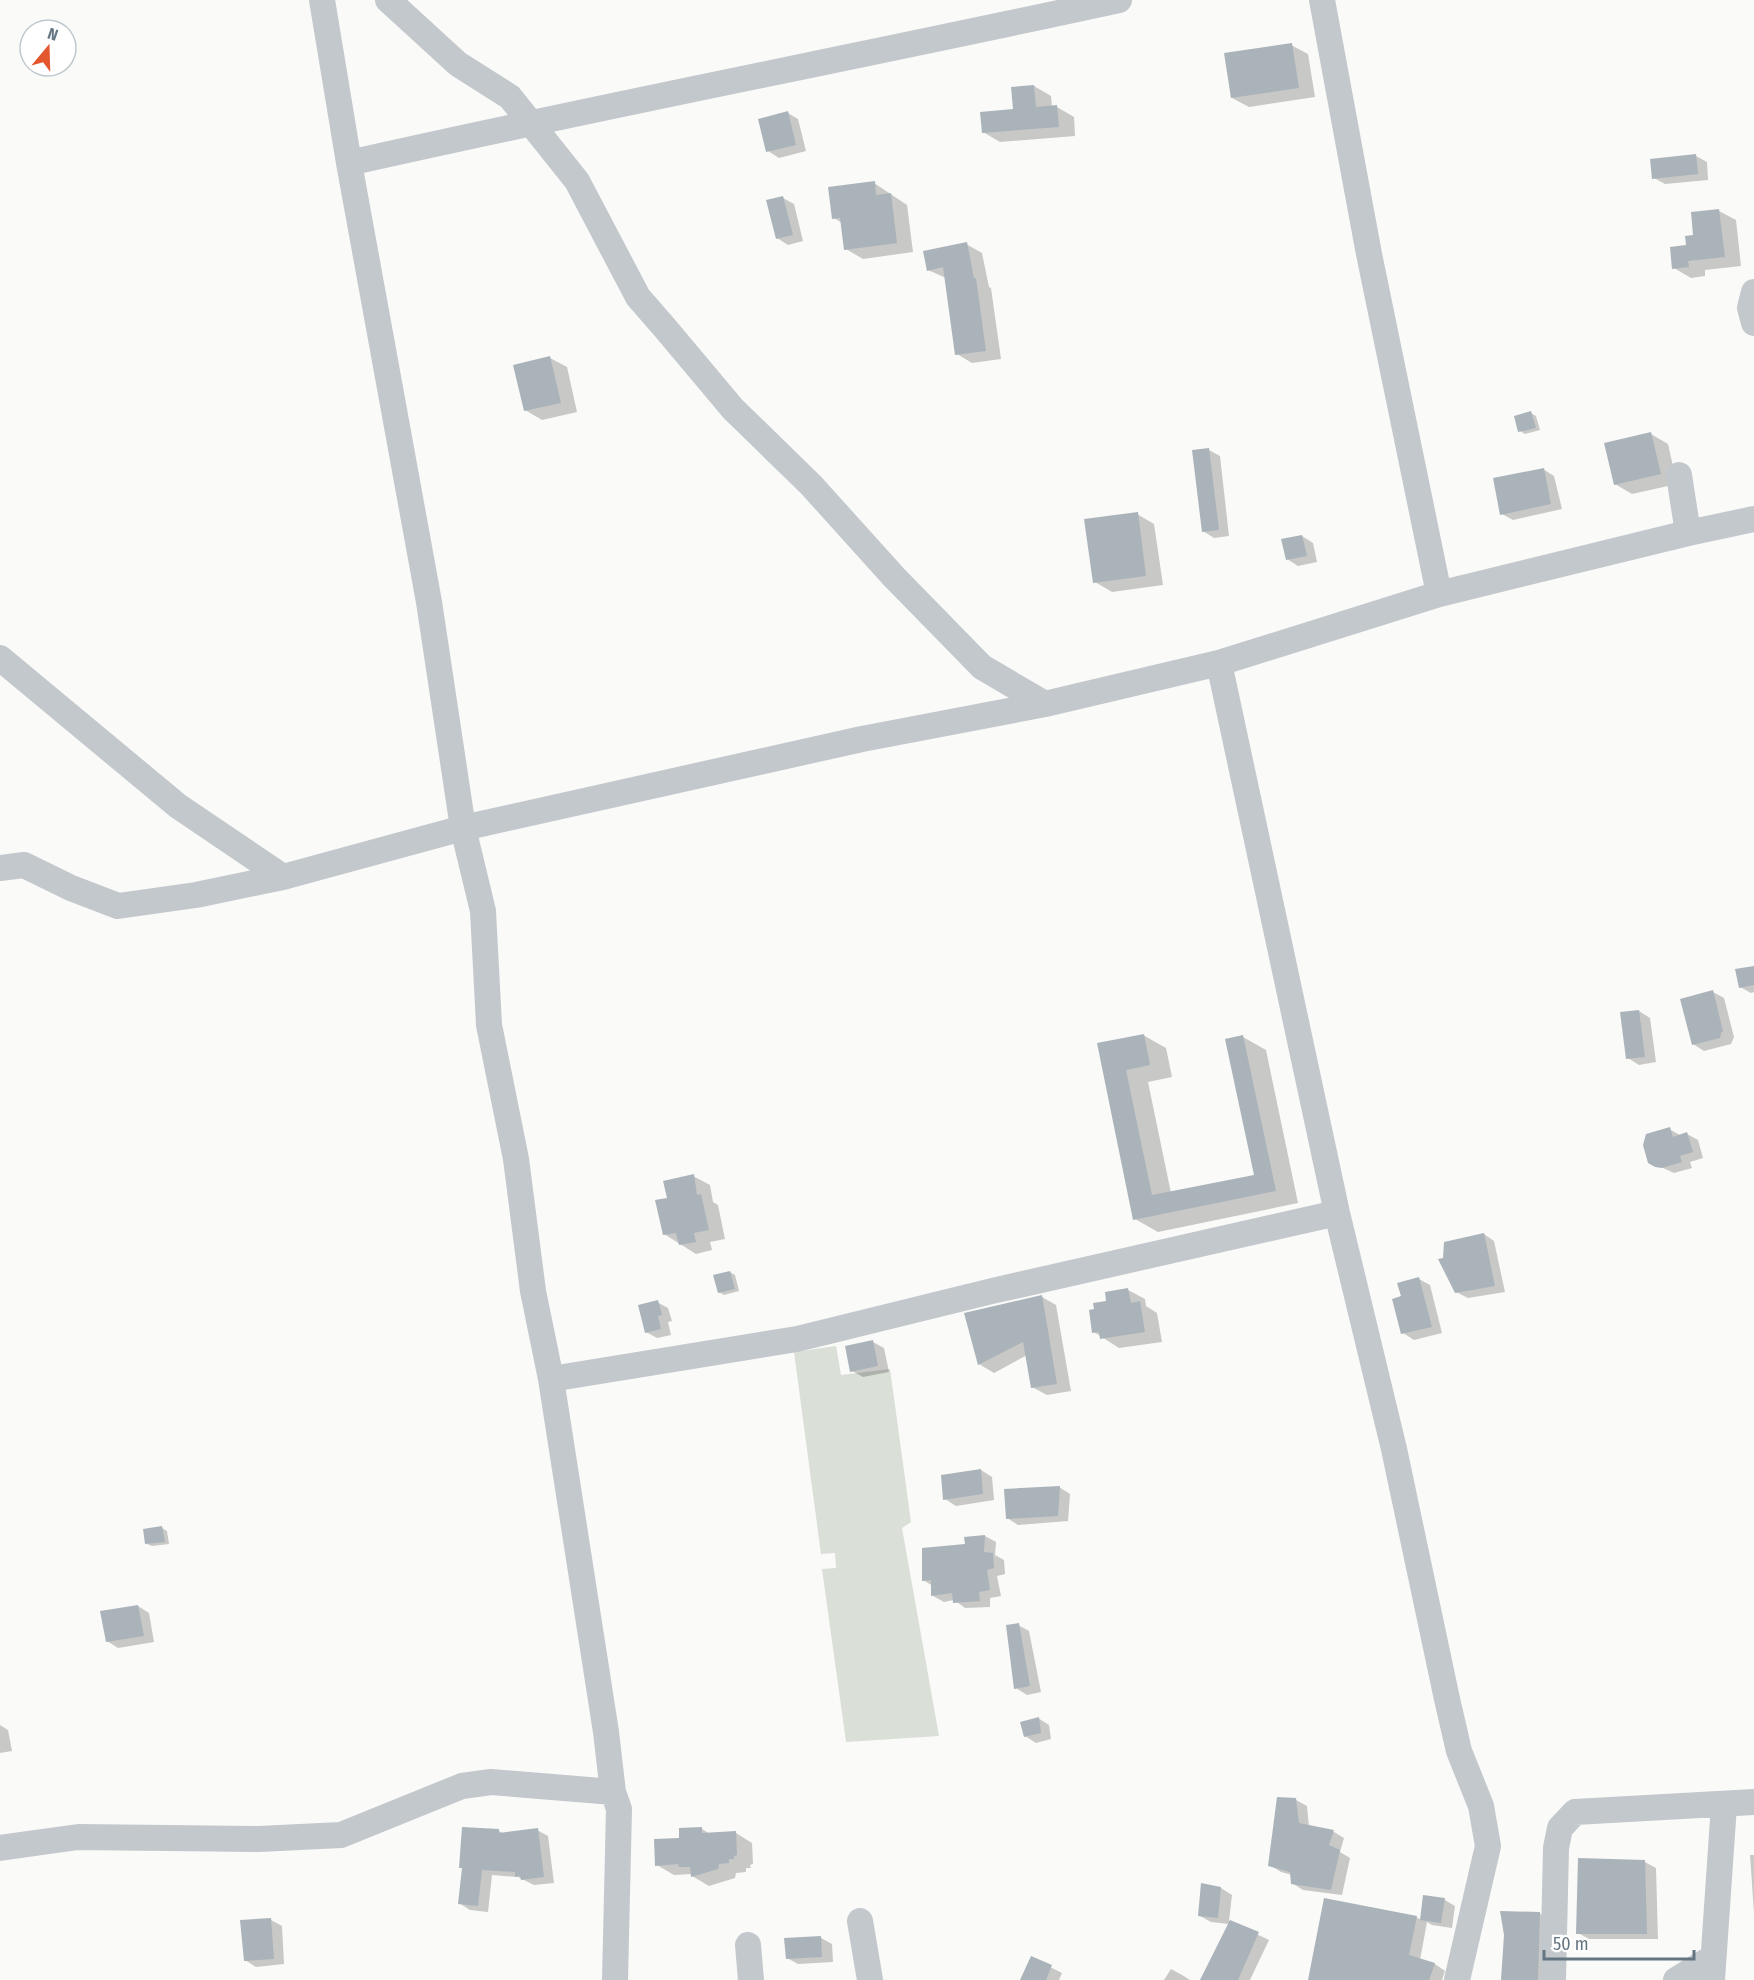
<svg xmlns="http://www.w3.org/2000/svg" width="1754" height="1980" font-family="'Fira Sans Condensed',sans-serif">
  <rect width="100%" height="100%" fill="#fafaf8"/>
  <path fill="#dadfd7" d="M836 1346 841 1375 890 1369 911 1522 902 1528 939 1736 846 1742 822 1569 836 1568 835 1553 821 1554 794 1352Z"/>
  <path fill="#0003" d="M1291 45 1308 54 1315 97 1249 107 1232 98Z
    M1034 86 1051 96 1052 107H1057L1074 117 1075 136 1000 142 983 132 1015 110Z
    M788 113 798 119 806 151 779 158 768 151Z
    M1696 156 1707 162 1708 180 1665 184 1654 178Z
    M874 183 907 205 913 252 863 259 846 249 842 223 834 218Z
    M783 198 794 204 803 241 788 245 777 238Z
    M1719 211 1736 220 1741 266 1705 270V276L1691 278 1674 268 1695 237Z
    M966 244 982 253 989 287 991 288 1001 359 972 363 957 354 946 278 928 270Z
    M550 358 567 367 577 412 542 420 525 410Z
    M1531 413 1536 416 1540 430 1525 434 1520 431Z
    M1651 434 1668 444 1677 484 1632 494 1615 484Z
    M1209 450 1220 456 1229 536 1214 538 1203 531Z
    M1543 469 1554 476 1562 509 1513 520 1502 514Z
    M1137 514 1154 524 1163 585 1112 592 1095 582Z
    M1302 536 1313 543 1317 562 1298 566 1287 559Z
    M1754 967V992L1751 993 1740 987Z
    M1713 992 1724 998 1734 1037 1731 1044 1704 1051 1693 1044Z
    M1639 1011 1650 1018 1656 1062 1639 1065 1628 1058Z
    M1143 1035 1166 1048 1172 1077 1148 1082 1171 1193 1255 1176 1243 1037 1266 1050 1298 1203 1158 1232 1135 1219 1099 1044Z
    M1669 1129 1680 1135 1687 1134 1698 1140 1703 1158 1690 1162 1692 1168 1674 1173 1650 1162Z
    M693 1176 710 1185 713 1202 718 1205 725 1239 710 1242 712 1250 696 1254 664 1234Z
    M1484 1234 1494 1241 1505 1292 1468 1298 1456 1292Z
    M730 1272 735 1275 739 1291 724 1295 719 1292Z
    M1419 1279 1430 1285 1442 1333 1414 1340 1403 1333V1297Z
    M1128 1290 1145 1299 1146 1306 1157 1313 1162 1342 1119 1348 1094 1332 1108 1302Z
    M1042 1297 1056 1305 1071 1391 1047 1395 1032 1387 1027 1355 994 1373 979 1364 966 1315Z
    M657 1302 668 1308 672 1321 668 1322 671 1335 657 1338 646 1332Z
    M873 1342 884 1348 889 1372 863 1377 852 1371Z
    M981 1470 992 1477 994 1500 956 1506 945 1499Z
    M1059 1487 1070 1494 1068 1521 1018 1525 1007 1518Z
    M162 1528 167 1531 169 1544 152 1546 147 1544Z
    M985 1536 996 1542 995 1555 1004 1560 1005 1574 997 1576 1001 1596 990 1598V1607L965 1608 954 1600 944 1602 933 1596V1586L923 1580 966 1546Z
    M138 1606 149 1613 154 1642 118 1648 107 1641Z
    M1018 1625 1029 1631 1041 1692 1027 1695 1016 1688Z
    M1038 1718 1049 1725 1051 1739 1036 1743 1025 1736Z
    M0 1725 8 1730 12 1751 0 1753Z
    M1296 1800 1307 1806 1309 1827 1334 1832 1344 1838 1340 1852 1350 1858 1342 1895 1303 1890 1292 1883V1875L1281 1872 1270 1865Z
    M702 1829 710 1834 736 1833 752 1843 753 1864 750 1865 751 1868H746V1872L736 1873 735 1878 709 1886 692 1876V1874L674 1875 657 1865 681 1840Z
    M537 1830 548 1836 554 1883 534 1885 518 1877 492 1875 488 1912 470 1910 459 1903 463 1869 460 1867 499 1831 504 1834Z
    M1750 1855H1754V1913Z
    M1645 1862 1656 1868 1658 1939H1589L1578 1933Z
    M1221 1888 1232 1895 1229 1921 1269 1940 1250 1980H1204L1229 1924 1211 1922 1200 1916Z
    M1445 1900 1455 1906 1452 1928 1432 1925 1427 1922 1420 1960 1435 1964 1445 1971 1442 1980H1309L1416 1917 1421 1920Z
    M1539 1913 1550 1919 1549 1980H1502Z
    M271 1920 282 1926 284 1964 256 1967 245 1960Z
    M821 1938 832 1944 833 1962 798 1964 787 1958Z
    M1032 1958 1062 1973 1059 1980H1022Z
    M1171 1969 1182 1975 1190 1980H1164Z"/>
  <path fill="#aab3b9" d="M1292 43 1299 88 1231 98 1224 53Z
    M1034 85 1036 107 1057 105 1059 127 982 133 980 112 1013 109 1011 87Z
    M788 111 796 145 766 152 758 119Z
    M1696 154 1698 174 1652 179 1650 159Z
    M875 181 876 195 891 193 897 243 844 250 840 218 832 219 828 187Z
    M783 196 793 235 776 239 766 200Z
    M1719 209 1725 257 1688 261 1689 267 1672 269 1670 247 1686 245 1685 236 1693 235 1691 212Z
    M967 242 974 278H976L986 351 955 355 943 267 927 271 923 251Z
    M550 356 561 403 524 411 513 365Z
    M1531 411 1536 428 1518 432 1514 416Z
    M1651 432 1661 474 1614 485 1604 443Z
    M1209 448 1219 530 1202 532 1192 450Z
    M1544 468 1551 504 1500 515 1493 478Z
    M1138 512 1146 576 1093 583 1084 519Z
    M1302 535 1307 556 1286 560 1281 539Z
    M1754 966V985L1739 988 1735 969Z
    M1713 990 1723 1031 1721 1033 1720 1038 1692 1045 1680 999Z
    M1639 1010 1645 1057 1626 1059 1620 1012Z
    M1144 1034 1150 1065 1126 1070 1152 1195 1254 1175 1225 1039 1243 1035 1276 1191 1133 1220 1097 1043Z
    M1670 1127 1673 1137 1687 1132 1693 1152 1680 1156 1682 1162 1662 1168 1655 1167 1648 1163 1643 1145 1646 1134Z
    M694 1174 697 1195 701 1194 709 1230 694 1233 696 1242 679 1245 676 1233 663 1235 655 1200 667 1198 663 1181Z
    M1484 1233 1495 1286 1455 1293 1438 1259 1443 1258 1444 1242Z
    M730 1271 735 1289 718 1293 713 1275Z
    M1419 1277 1432 1327 1401 1334 1392 1299 1401 1296 1397 1283Z
    M1128 1288 1131 1303 1140 1301 1145 1332 1100 1339 1099 1332 1092 1333 1089 1310 1094 1309 1093 1303 1106 1301 1105 1292Z
    M1042 1295 1057 1384 1031 1388 1023 1342 978 1365 964 1313Z
    M658 1300 662 1315 658 1316 661 1329 645 1333 638 1305Z
    M873 1340 878 1366 850 1372 845 1346Z
    M981 1469 983 1494 943 1500 941 1475Z
    M1060 1486 1058 1516 1006 1519 1004 1489Z
    M162 1526 165 1542 145 1544 143 1529Z
    M985 1535 984 1552 993 1553 994 1568 987 1570 990 1590 979 1592 980 1601 953 1603 952 1593 931 1596V1580L922 1581V1548L965 1544 964 1537Z
    M138 1605 144 1636 106 1642 100 1611Z
    M1019 1623 1030 1686 1014 1689 1006 1625Z
    M1039 1717 1041 1733 1024 1737 1020 1722Z
    M1277 1797 1296 1798 1299 1823 1334 1830 1329 1845 1340 1850 1331 1890 1291 1884 1290 1872 1268 1866Z
    M462 1827 499 1829V1833L538 1828 544 1877 521 1880 520 1876 515 1877V1872L482 1870 478 1906 458 1904 462 1868H459Z
    M702 1827V1833L736 1831 737 1855 734 1856V1859H729V1863L719 1864 718 1869 691 1877 690 1867H679L678 1864 655 1866 654 1839 679 1838V1828Z
    M1578 1858 1645 1860 1647 1934H1576Z
    M1201 1883 1221 1887 1218 1918 1198 1916Z
    M1423 1895 1445 1898 1441 1923 1420 1920Z
    M1324 1898 1417 1916 1409 1955 1435 1963 1429 1980H1308Z
    M1500 1911 1540 1912 1538 1980H1501L1504 1935Z
    M271 1918 274 1959 244 1961 240 1920Z
    M1230 1920 1259 1932 1238 1980H1200Z
    M821 1936 822 1957 786 1959 784 1938Z
    M1031 1956 1052 1965 1046 1980H1020Z"/>
  <g fill="none" stroke-linecap="round" stroke-linejoin="round">
    <path stroke="#c3c8cc" stroke-width="26" d="M322 0 349 163 429 602 463 828 483 911 489 1025 516 1159 533 1291 551 1379 606 1732 613 1792 619 1809 615 1980
      M388 0 458 64 510 97 577 181 638 297 665 328 733 409 811 485 894 577 982 667 1045 704
      M1322 0 1369 254 1439 594
      M349 163C605 105 862 56 1119 0
      M1754 292 1750 308 1754 323
      M1679 475 1688 533
      M0 658 178 806 283 877
      M1219 663 1337 1213 1394 1449 1447 1699 1459 1751 1481 1806 1488 1846 1457 1980
      M0 868 24 865 71 888 118 906 196 895 283 877 463 828 862 739 1045 704 1219 663 1439 594 1688 533 1754 519
      M551 1379 797 1339 992 1291 1337 1213
      M0 1848 78 1837 259 1839 341 1835 462 1786 491 1782 613 1792
      M860 1921 870 1980
      M748 1945 751 1980
      M1553 1980 1556 1848 1560 1828 1575 1812 1754 1802
      M1676 1980 1713 1957
      M1712 1980 1724 1805"/>
  </g>
  <g transform="translate(48 48) rotate(19)"><circle r="28" fill="#ffffff" stroke="#c1c8cd" stroke-width="1.5"/>
  <path d="M0-4.5L10 22L0 15L-10 22Z" fill="#e4572e"/>
  <text y="-9" font-size="16" font-weight="bold" text-anchor="middle" fill="#657683">N</text>
  </g>
  <path d="M1544 1950v9h150v-9" fill="none" stroke="#657683" stroke-width="3"/>
  <text x="1553" y="1950" font-size="18" fill="#657683" stroke="#ffffff" stroke-width="4.5" paint-order="stroke">50 m</text>
</svg>
